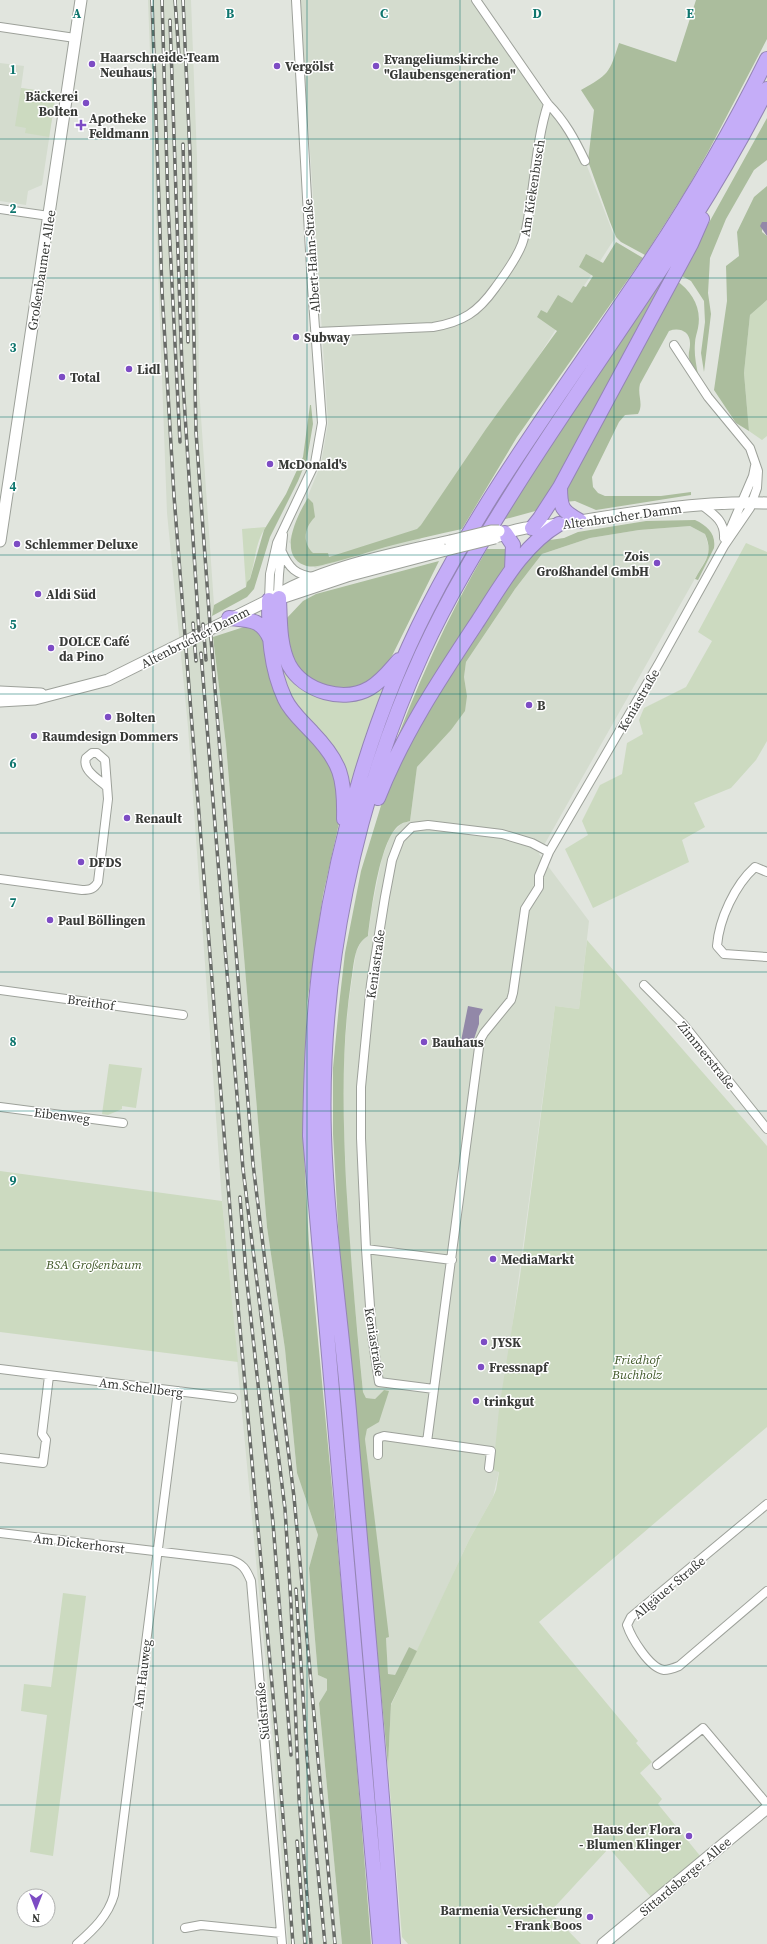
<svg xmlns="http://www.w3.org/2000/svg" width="767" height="1944" font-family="'Source Serif 4',serif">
  <rect width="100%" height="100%" fill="#e1e5de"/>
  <path fill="#d4dcce" d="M148 0H191L197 158 199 388 214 605 212 616 213 637 226 745 267 1227 285 1349 297 1473 318 1535 309 1568 318 1675 327 1679V1690L319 1703 342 1944H288L273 1740 222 1201 188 727 167 513Z
    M300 0H472L499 31 585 161 615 238 419 541 315 568 289 542 321 464 328 423Z
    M0 63 24 66 21 88 56 93 42 185 28 191 26 205 0 201Z
    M690 526 705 534 710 552 539 854 589 921 579 1009 555 1006 493 1470 499 1471 493 1497 469 1540 417 1651 409 1647 395 1675H388L386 1638 388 1637 365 1439 367 1429 384 1390 375 1399 366 1398 363 1392 349 1242 344 1134 343 1069 348 1007 356 952 363 938 368 936 372 907 382 858 391 834 401 824 410 821 417 767 451 730 467 696 464 677 466 662 515 589 542 554 590 538 639 530Z"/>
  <path fill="#ccdac0" d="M21 88 56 93 49 137 25 133 26 128 15 126Z
    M767 300V436L762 440 749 431 744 373 750 315Z
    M266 527C253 544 256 570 246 587L242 529Z
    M746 543 767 552V741L756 760 731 788 694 803 705 827 682 840 689 862 593 908 565 849 588 835 582 821 600 785 622 774 627 743 643 734 639 720 644 708 686 687 712 641 698 632Z
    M278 652 387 681 348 792 289 698Z
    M587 940 767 1146V1427L539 1622 638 1741 636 1743 652 1762 640 1773 662 1799 658 1804 701 1857 651 1897 609 1848 550 1912 581 1944H408L402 1937 388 1766 391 1705 469 1540 493 1497 496 1490 499 1472 493 1470 499 1409 520 1276 555 1006 579 1009Z
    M109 1064 142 1068 136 1108 122 1106V1109L108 1115 102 1114Z
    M0 1171 222 1201 238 1362 0 1332Z
    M63 1593 86 1596 53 1856 30 1852 47 1715 21 1711 24 1684 51 1687Z"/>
  <path fill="#abbd9d" d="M696 0H767V39L709 150 687 189 645 255 621 242 616 237 610 222 588 161 594 110 581 90C609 74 609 74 619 43L676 62Z
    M767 118V160L754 170 726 219 710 258 708 293 711 314 704 372 701 353 705 322 704 301 691 281 680 275Z
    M767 186V222H762V232L767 236V300L750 315 744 373 749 431 736 423 714 390 727 301 726 266 739 256 737 232 754 197Z
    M616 242 643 258 517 437 462 529C439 534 416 539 393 545 371 551 348 559 326 564 319 566 311 568 304 565 277 554 298 514 308 498L313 503 315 517C304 528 302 542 313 553H328L329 557 417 529 421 525 486 429 557 331 537 317 541 310 547 313 558 295 572 303 583 286 586 287 593 276 579 267 586 254 603 263Z
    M676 260 539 510 502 520 543 456Z
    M676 280C692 292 702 307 698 328 697 333 695 338 695 343 694 354 696 364 698 374 695 371 690 363 689 358 688 354 690 349 690 345 691 331 679 327 669 331L640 384C637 395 644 404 638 414L625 415 619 422 592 477 593 487 598 493 605 496H661L691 492V495L596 510 575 501 564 502 563 489Z
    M310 405H311L313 424 307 459 298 481 270 537 254 589 247 597 212 616 214 605 246 587 247 582 250 579 264 530 286 494 303 457Z
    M695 520C708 526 716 534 714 548L698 580 695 579C705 560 714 555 705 534L690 526 639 530 590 538 542 554 515 589 466 662 464 677 467 696 465 711 451 730 417 767 410 821C408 822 404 822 401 824 380 835 371 912 368 936 353 944 354 967 351 982 341 1048 343 1115 346 1181 350 1252 356 1322 363 1392L366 1398 375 1399 384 1390 389 1391 379 1422 367 1429 365 1439 389 1637 386 1638 388 1674 395 1675 409 1647 417 1651 391 1704 388 1766 339 1243 333 1134V1068L339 1005 345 953 361 871 387 786 406 742 515 573 543 541 564 538 578 532 646 521Z
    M487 549H506V567L388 763C415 689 447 617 487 549Z
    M439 561 385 670 354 690 319 687 294 663 288 649 286 619 303 601 316 594Z
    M250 625 264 633 267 659 309 735 337 774 339 823 323 895 307 1003 303 1136 309 1244 349 1668 371 1944H342L319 1703 327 1690V1679L318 1675 309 1568 318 1535 297 1473 285 1349 267 1227 226 745 213 637Z"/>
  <path fill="#9288a8" d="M762 222H767V236L760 226Z
    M468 1006 483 1009 479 1016V1024L473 1042 467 1046H460Z"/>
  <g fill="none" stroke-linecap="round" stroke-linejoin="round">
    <g stroke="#9da19a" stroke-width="10">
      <path id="minor" d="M476 0 548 104C565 121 575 140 585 161
        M0 27 75 38
        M0 209 49 216
        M316 332 433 327C463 322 478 312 495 288 505 274 516 260 522 244 527 230 529 214 531 199 536 167 538 135 548 104
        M703 506C715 515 725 522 724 538
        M726 539 753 476 755 466
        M282 552C289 568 296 575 314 577
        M278 594 279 574 283 535
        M269 600 270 574 277 543 315 463 322 423 312 287 296 0
        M767 872 755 867C735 885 719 919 717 946L724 954 767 957
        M0 879 82 890C90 890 94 889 98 882L108 799 105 760 97 753H92L86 758C82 771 99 779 107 787
        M644 985 684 1025 767 1129
        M0 990 183 1015
        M0 1107 123 1123
        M366 1249 372 1335 379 1382 434 1389
        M452 1260 366 1249 361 1138V1087L371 984 385 897 392 860 400 839 412 827 428 825 502 834 532 843 549 852
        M0 1369 233 1398
        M427 1442 480 1040 484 1033 511 1000 513 993 525 909 539 887V876L549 852 659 663 724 546 750 508 757 488 758 471 750 448 708 397 674 345
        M378 1455V1438L384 1436 491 1451 489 1468
        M0 1458 43 1463 46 1440 42 1434 49 1376
        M767 1504 631 1617 627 1625C631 1637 649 1668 664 1670 669 1670 674 1668 679 1666L767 1591
        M0 1533 231 1560C243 1564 246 1569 251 1581L282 1944
        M657 1765 703 1728 767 1804
        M185 1928 201 1925 281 1933
        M77 1944C93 1930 108 1916 114 1895L178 1391"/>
    </g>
    <g stroke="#9da19a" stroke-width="13">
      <path id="secondary" d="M499 536C520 526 546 526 568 523 633 512 701 501 767 503
        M0 541 81 0
        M281 598 347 576 446 550
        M0 692 41 694
        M0 701 35 699 108 680 269 600C318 568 393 554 450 541
        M603 1944 767 1808"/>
    </g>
    <g stroke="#9485b4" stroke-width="16">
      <path id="motorway" d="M560 487C560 508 562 511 580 521
        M532 528 540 518 560 487 691 244 702 219
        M505 533 513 545 512 569
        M279 598C280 620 279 645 289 665 304 692 344 703 370 688 382 681 390 670 399 660
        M269 600C269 634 270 667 285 699 291 712 302 721 312 732 341 762 345 778 344 819
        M229 618C249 620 262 619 270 639
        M378 798C403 734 441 677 478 621 501 586 522 546 559 524
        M380 1944 310 1136C311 1074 313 1012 322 950 339 834 374 713 427 609 484 497 560 395 630 291 681 217 727 140 767 59
        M393 1944C381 1766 364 1589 349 1411 341 1319 327 1228 324 1135 319 974 355 801 422 654 448 597 480 544 514 490 598 356 696 231 767 89"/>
    </g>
    <use href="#minor" stroke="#fff" stroke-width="8"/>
    <use href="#secondary" stroke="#fff" stroke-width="11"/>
    <use href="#motorway" stroke="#c5adf8" stroke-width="14"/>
    <g stroke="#686b67" stroke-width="3.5">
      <path id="rail" d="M152 0 162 291 174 496 235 1273 277 1740 293 1944
        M162 0 168 205 180 442
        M175 0 179 56
        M183 0 190 154 196 432 211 639 253 1164 294 1497 335 1944
        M170 20 182 368 199 631
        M183 144 188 342
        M193 623 196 661
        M203 624 206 660
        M201 653 243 1169 285 1509 291 1604 299 1798 311 1944
        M240 1197 246 1273 273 1523 291 1755
        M296 1589 307 1757 325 1944
        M297 1841 305 1944"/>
    </g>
    <use href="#rail" stroke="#fff" stroke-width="2" stroke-dasharray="6" stroke-linecap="butt"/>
    <g stroke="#9da19a" stroke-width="13" stroke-linecap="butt">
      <path id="secondary-bridge" d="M450 541 491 531H499
        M446 550 495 538"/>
    </g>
    <use href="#secondary-bridge" stroke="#fff" stroke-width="11"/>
  </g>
  <path fill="none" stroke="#0f766e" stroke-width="1" stroke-opacity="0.55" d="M153 0V1944M307 0V1944M460 0V1944M614 0V1944M0 139H767M0 278H767M0 417H767M0 555H767M0 694H767M0 833H767M0 972H767M0 1111H767M0 1250H767M0 1389H767M0 1527H767M0 1666H767M0 1805H767"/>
  <g fill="#7d4cc4" stroke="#fff" stroke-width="1.5">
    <circle cx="92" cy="64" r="4"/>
    <circle cx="277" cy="66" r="4"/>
    <circle cx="376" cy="66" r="4"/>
    <circle cx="86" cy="103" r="4"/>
    <path d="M79 119h4v4h4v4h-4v4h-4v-4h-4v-4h4z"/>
    <circle cx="296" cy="337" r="4"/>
    <circle cx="129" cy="369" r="4"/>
    <circle cx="62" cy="377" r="4"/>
    <circle cx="270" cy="464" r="4"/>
    <circle cx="17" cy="544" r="4"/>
    <circle cx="657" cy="563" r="4"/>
    <circle cx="38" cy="594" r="4"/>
    <circle cx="51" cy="648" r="4"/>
    <circle cx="529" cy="705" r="4"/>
    <circle cx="108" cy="717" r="4"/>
    <circle cx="34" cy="736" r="4"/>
    <circle cx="127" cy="818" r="4"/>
    <circle cx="81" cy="862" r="4"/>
    <circle cx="50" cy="920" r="4"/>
    <circle cx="424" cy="1042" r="4"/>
    <circle cx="493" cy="1259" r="4"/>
    <circle cx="484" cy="1342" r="4"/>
    <circle cx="481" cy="1367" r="4"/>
    <circle cx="476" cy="1401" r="4"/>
    <circle cx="689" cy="1836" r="4"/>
    <circle cx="590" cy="1917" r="4"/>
  </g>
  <g text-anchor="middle" stroke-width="3" stroke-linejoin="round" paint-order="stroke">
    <g font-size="13" font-weight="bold" fill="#383a37" stroke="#fff" text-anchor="start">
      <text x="100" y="62">Haarschneide-Team<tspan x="100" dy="15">Neuhaus</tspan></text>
      <text x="384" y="64">Evangeliumskirche<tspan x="384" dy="15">"Glaubensgeneration"</tspan></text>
      <text x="285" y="71">Vergölst</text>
      <text x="78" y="101" text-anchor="end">Bäckerei<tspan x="78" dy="15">Bolten</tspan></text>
      <text x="89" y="123">Apotheke<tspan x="89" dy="15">Feldmann</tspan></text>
      <text x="304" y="342">Subway</text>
      <text x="137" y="374">Lidl</text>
      <text x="70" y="382">Total</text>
      <text x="278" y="469">McDonald's</text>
      <text x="25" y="549">Schlemmer Deluxe</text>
      <text x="649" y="561" text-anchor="end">Zois<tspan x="649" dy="15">Großhandel GmbH</tspan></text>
      <text x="46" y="599">Aldi Süd</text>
      <text x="59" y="646">DOLCE Café<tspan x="59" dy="15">da Pino</tspan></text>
      <text x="537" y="710">B</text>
      <text x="116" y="722">Bolten</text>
      <text x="42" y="741">Raumdesign Dommers</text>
      <text x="135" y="823">Renault</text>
      <text x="89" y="867">DFDS</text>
      <text x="58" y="925">Paul Böllingen</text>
      <text x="432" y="1047">Bauhaus</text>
      <text x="501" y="1264">MediaMarkt</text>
      <text x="492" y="1347">JYSK</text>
      <text x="489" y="1372">Fressnapf</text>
      <text x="484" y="1406">trinkgut</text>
      <text x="681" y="1834" text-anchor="end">Haus der Flora<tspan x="681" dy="15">- Blumen Klinger</tspan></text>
      <text x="582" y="1915" text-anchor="end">Barmenia Versicherung<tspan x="582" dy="15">- Frank Boos</tspan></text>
    </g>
    <g font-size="13" fill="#383a37" stroke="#fff">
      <text transform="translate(532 188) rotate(-81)" y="5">Am Kiekenbusch</text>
      <text transform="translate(311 256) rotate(-94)" y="5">Albert-Hahn-Straße</text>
      <text transform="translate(41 270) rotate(-81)" y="5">Großenbaumer Allee</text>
      <text transform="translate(622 516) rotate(-8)" y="5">Altenbrucher Damm</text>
      <text transform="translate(195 637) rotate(-27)" y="5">Altenbrucher Damm</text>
      <text transform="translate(638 700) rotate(-60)" y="5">Keniastraße</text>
      <text transform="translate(375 964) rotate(-82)" y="5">Keniastraße</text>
      <text transform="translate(91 1002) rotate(8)" y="5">Breithof</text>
      <text transform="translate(707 1055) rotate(51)" y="5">Zimmerstraße</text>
      <text transform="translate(62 1115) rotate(7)" y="5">Eibenweg</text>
      <text transform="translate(375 1342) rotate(81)" y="5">Keniastraße</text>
      <text transform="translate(141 1387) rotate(7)" y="5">Am Schellberg</text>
      <text transform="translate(79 1543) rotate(7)" y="5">Am Dickerhorst</text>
      <text transform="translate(669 1587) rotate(-40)" y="5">Allgäuer Straße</text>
      <text transform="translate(142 1674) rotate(-83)" y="5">Am Hauweg</text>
      <text transform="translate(262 1711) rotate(-95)" y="5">Südstraße</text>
      <text transform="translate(685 1876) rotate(-40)" y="5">Sittardsberger Allee</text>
    </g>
    <g font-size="13" font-style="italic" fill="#3f5727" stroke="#fff">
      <text x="94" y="1269">BSA Großenbaum</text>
      <text x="637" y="1364">Friedhof<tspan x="637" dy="15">Buchholz</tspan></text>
    </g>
  </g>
  <g font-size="13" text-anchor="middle" font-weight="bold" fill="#0f766e" stroke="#fff" stroke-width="3" stroke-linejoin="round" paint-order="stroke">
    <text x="77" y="18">A</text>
    <text x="230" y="18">B</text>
    <text x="384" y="18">C</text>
    <text x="537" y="18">D</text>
    <text x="690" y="18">E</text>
    <text x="13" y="74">1</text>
    <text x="13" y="213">2</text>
    <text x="13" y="352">3</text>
    <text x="13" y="491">4</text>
    <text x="13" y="629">5</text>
    <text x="13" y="768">6</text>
    <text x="13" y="907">7</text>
    <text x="13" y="1046">8</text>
    <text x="13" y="1185">9</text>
  </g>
  <g transform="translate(36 1908) rotate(180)"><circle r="19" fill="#ffffff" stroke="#afb0af"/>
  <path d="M0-3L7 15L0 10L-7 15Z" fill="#7d4cc4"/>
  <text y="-6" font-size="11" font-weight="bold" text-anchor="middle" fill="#383a37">N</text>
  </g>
</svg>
